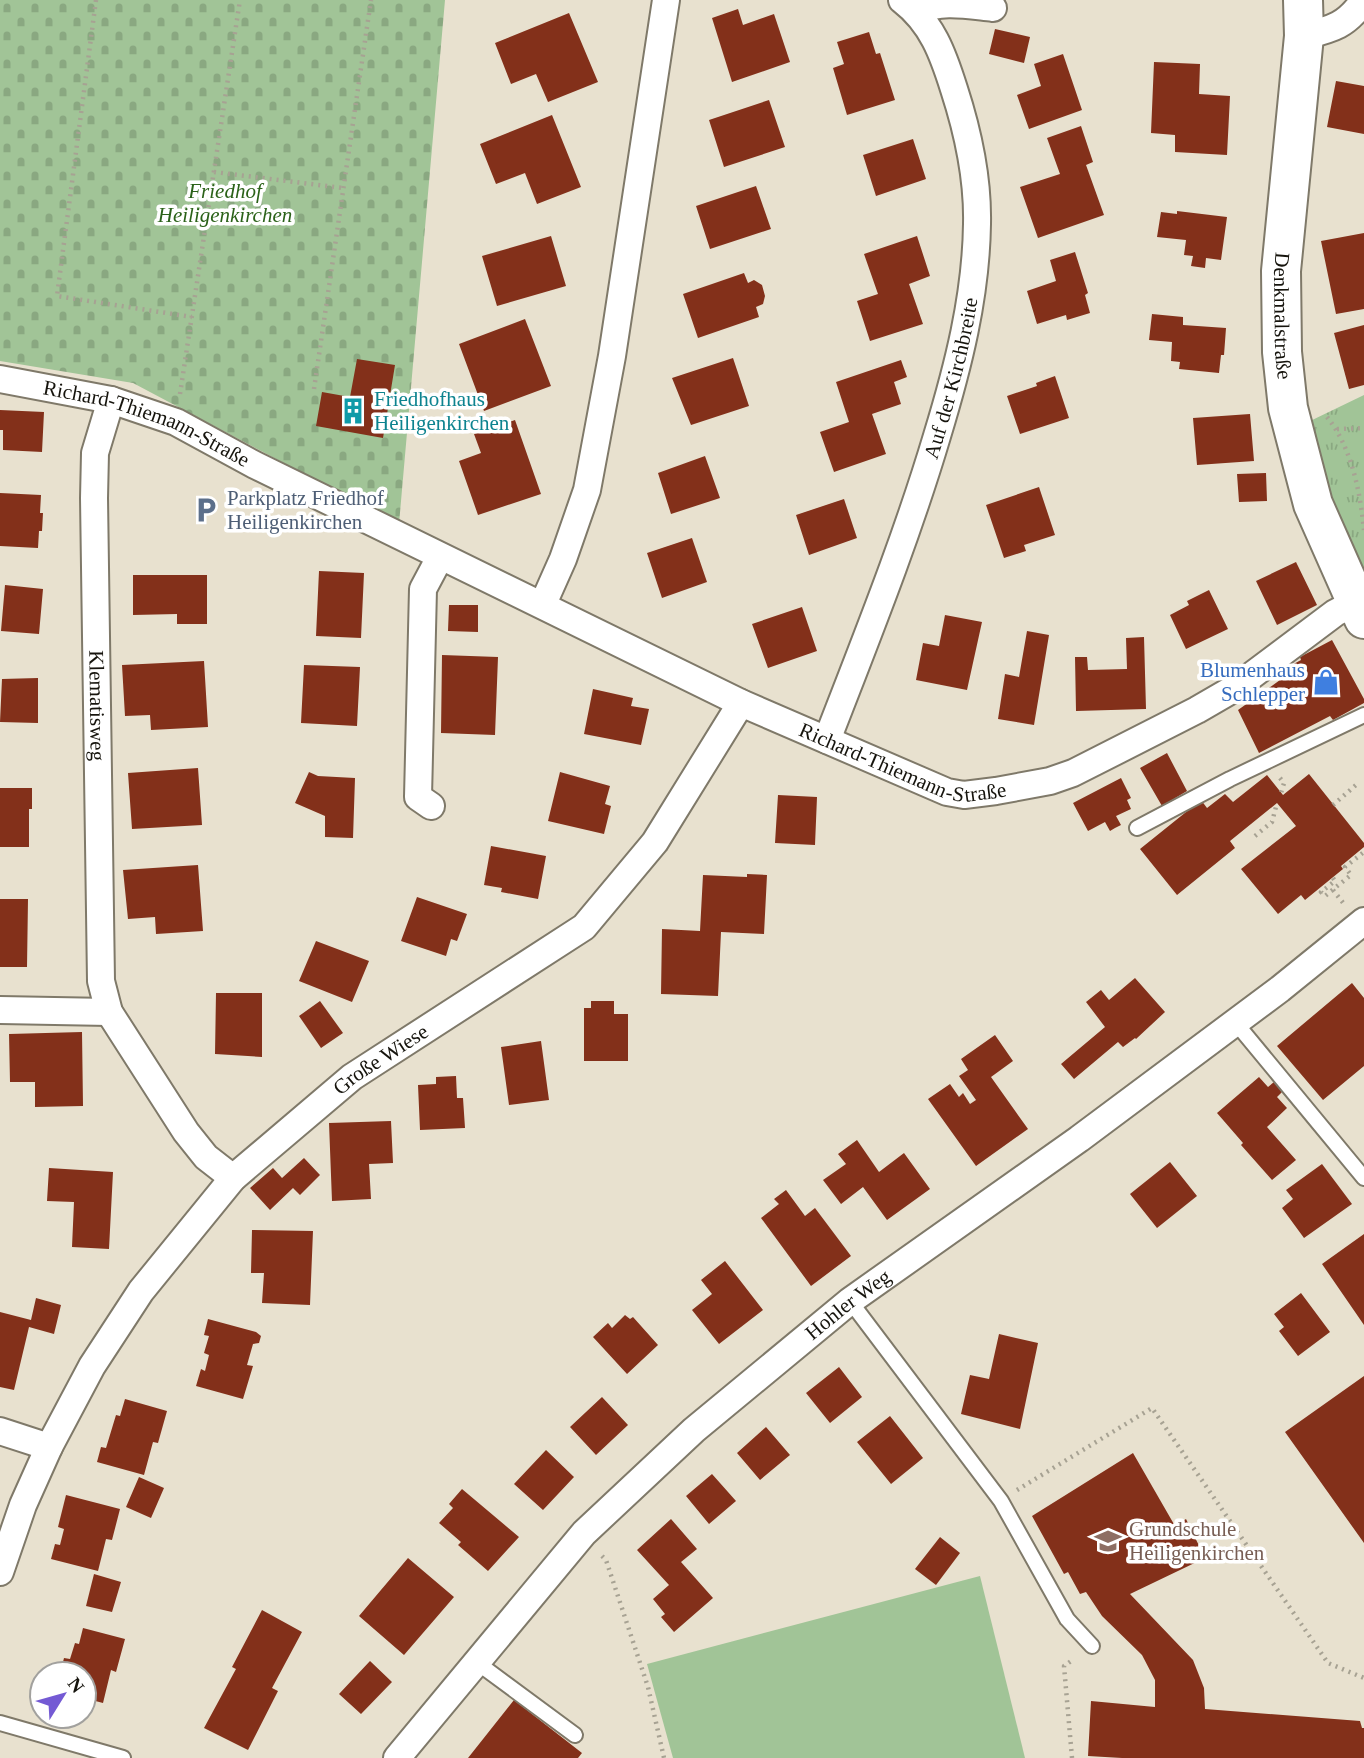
<svg xmlns="http://www.w3.org/2000/svg" width="1364" height="1758" font-family="'Times New Roman',serif">
  <defs>
    <pattern id="cemetery-stones" width="16" height="16" patternUnits="userSpaceOnUse" patternTransform="scale(1.75)"><rect width="16" height="16" fill="#a1c497"/><path d="M2 7V4a2 2 0 0 1 4 0v3zM10 15v-3a2 2 0 0 1 4 0v3z" fill="#8aa881"/></pattern>
    <pattern id="park-tufts" width="24" height="20" patternUnits="userSpaceOnUse" patternTransform="scale(1.75)"><rect width="24" height="20" fill="#a1c497"/><path d="M3 7l-1-3M5 7V3M7 7l1-3M15 17l-1-3M17 17v-4M19 17l1-3" fill="none" stroke="#8aa881"/></pattern>
  </defs>
  <rect width="100%" height="100%" fill="#e8e1cf"/>
  <path fill="url(#cemetery-stones)" d="M0 0H445L399 524 133 383 0 361Z"/>
  <path fill="url(#park-tufts)" d="M1364 395V581L1313 466 1306 423Z"/>
  <path fill="#a1c497" d="M980 1576 1025 1758H673L647 1664Z"/>
  <path fill="#83301a" d="M738 9 743 25 774 14 790 62 732 82 712 18Z
    M569 13 598 82 548 102 536 74 511 84 495 43Z
    M995 29 1030 37 1024 63 989 54Z
    M869 32 876 54 880 53 895 100 847 115 833 68 844 64 837 42Z
    M1063 54 1082 110 1029 129 1017 95 1041 86 1034 64Z
    M1154 62 1200 64 1199 94 1230 96 1227 155 1175 152V135L1151 133Z
    M1336 81 1364 86V134L1327 127Z
    M769 100 785 147 724 167 709 120Z
    M552 115 581 187 537 204 525 173 496 184 480 144Z
    M1081 126 1093 162 1086 165 1104 215 1038 238 1020 187 1060 174 1047 138Z
    M913 139 926 179 876 196 863 155Z
    M756 186 771 229 710 249 696 206Z
    M1177 211 1227 217 1221 260 1206 258 1205 268 1191 266 1193 256 1184 255 1186 240 1157 237 1161 212 1177 214Z
    M1364 233V309L1336 314 1321 241Z
    M551 236 566 286 497 306 482 256Z
    M917 236 930 276 909 284 923 324 870 341 857 301 878 294 864 254Z
    M1075 252 1088 293 1085 295 1090 313 1067 320 1066 315 1037 324 1027 291 1056 281 1050 260Z
    M744 273 748 283 754 280 762 285 765 296 763 304 756 307 759 317 698 338 683 294Z
    M1152 314 1183 317V325L1226 328 1224 355H1221L1219 373 1179 369 1180 362 1171 361 1172 342 1149 340Z
    M525 319 551 386 484 411 459 344Z
    M1364 325V385L1349 389 1334 333Z
    M733 358 749 406 691 425 672 378Z
    M357 359 395 365 383 438 316 426 322 392 350 397Z
    M901 360 907 377 894 382 901 404 872 414 886 454 834 472 820 432 849 422 836 382Z
    M1055 376 1069 418 1020 434 1007 396 1037 386 1036 383Z
    M0 410 44 412 42 452 3 450V430H0Z
    M1250 414 1254 461 1197 465 1193 418Z
    M515 420 541 494 478 515 459 461 481 453 474 434Z
    M705 456 720 498 671 514 658 473Z
    M1266 473 1267 501 1239 502 1237 474Z
    M1039 487 1055 535 1024 545 1026 551 1004 558 986 505Z
    M0 493 41 495 40 513H43L42 531H39L38 548 0 546Z
    M844 499 857 538 809 555 796 515Z
    M692 538 707 582 662 598 647 553Z
    M1296 562 1317 605 1277 625 1256 581Z
    M319 571 364 573 361 638 316 636Z
    M133 575H207V624H177V614L133 615Z
    M5 585 43 589 39 634 1 631Z
    M1209 590 1228 629 1186 649 1170 615 1189 605 1187 601Z
    M449 605H478V632L448 631Z
    M802 607 817 651 768 668 752 624Z
    M945 615 982 622 967 690 916 680 923 643 939 646Z
    M1027 631 1049 635 1034 725 998 719 1005 674 1019 677Z
    M1144 637 1146 709 1076 711 1075 657H1087L1088 670 1127 669 1126 638Z
    M1332 640 1364 699V703L1333 720 1330 716 1259 753 1238 710 1280 680 1277 673 1301 660 1300 657Z
    M442 655 498 657 495 735 441 733Z
    M204 661 208 727 151 730 150 715 125 716 122 665Z
    M304 665 360 667 357 726 301 723Z
    M38 678V723L0 722 2 679Z
    M593 689 633 698 631 706 649 709 641 745 584 734Z
    M1167 753 1187 791 1162 806 1140 768Z
    M198 768 202 825 132 829 128 773Z
    M309 772 318 776 355 778 353 838 325 837V816L295 803Z
    M560 772 610 786 605 804 611 806 604 834 548 821Z
    M1309 774 1364 843V847L1341 866 1343 869 1305 900 1301 895 1278 914 1241 869 1296 826 1277 803 1230 841 1235 848 1177 895 1140 849 1201 800 1207 808 1225 794 1233 802 1267 775 1283 795Z
    M1121 778 1131 798 1127 800 1131 809 1116 816 1121 825 1115 828 1110 831 1105 822 1088 831 1073 803Z
    M0 788H32V809H29V847H0Z
    M778 795 817 797 815 845 775 843Z
    M491 846 546 856 538 899 501 892 502 888 484 885Z
    M198 865 203 931 156 934 155 917 128 919 123 870Z
    M747 874 767 875 764 934 721 932 718 996 661 994 662 929 700 931 703 875 747 877Z
    M417 897 467 914 457 941 451 939 446 956 401 941Z
    M0 899H28L27 967H0Z
    M316 941 369 961 352 1002 299 981Z
    M1135 978 1165 1012 1136 1039 1135 1038 1123 1047 1118 1042 1074 1079 1061 1064 1105 1027 1086 1002 1101 990 1109 1000Z
    M1352 983 1364 998V1066L1323 1100 1277 1046Z
    M216 993H262V1057L215 1054Z
    M320 1001 343 1033 321 1048 299 1016Z
    M591 1001H614V1014H628V1061H584V1008H591Z
    M82 1032 83 1106 35 1107V1082H10L9 1034Z
    M995 1035 1013 1061 991 1077 1028 1129 976 1166 928 1099 950 1084 959 1097 963 1093 970 1104 976 1100 959 1076 968 1070 961 1059Z
    M541 1041 549 1100 509 1105 501 1047Z
    M456 1076 457 1098H463L465 1128 420 1130 418 1085 436 1084V1077Z
    M1259 1077 1268 1087 1274 1082 1282 1092 1277 1097 1287 1108 1267 1127 1296 1160 1272 1180 1241 1145 1243 1143 1217 1113Z
    M391 1121 393 1163 369 1164 371 1199 332 1201 329 1123Z
    M857 1140 879 1172 904 1153 930 1189 887 1220 863 1187 841 1204 823 1180 846 1164 838 1154Z
    M304 1158 320 1175 300 1195 293 1188 270 1210 250 1188 273 1168 282 1178Z
    M1170 1162 1197 1196 1157 1228 1130 1194Z
    M1322 1164 1352 1204 1304 1238 1282 1208 1293 1199 1286 1190Z
    M49 1168 113 1172 109 1249 72 1247 74 1202 47 1201Z
    M786 1190 805 1216 815 1208 851 1256 811 1286 761 1218 779 1204 774 1199Z
    M252 1230 313 1231 310 1305 262 1303 264 1273H251Z
    M1364 1234V1325L1322 1264Z
    M725 1261 763 1310 719 1344 692 1310 712 1294 701 1280Z
    M1301 1293 1330 1332 1298 1356 1279 1331 1284 1327 1274 1314Z
    M36 1298 61 1305 54 1334 29 1327 14 1390 0 1387V1312L31 1320Z
    M625 1315 630 1319 633 1317 658 1345 627 1374 593 1337 608 1323 612 1328Z
    M208 1319 256 1332 261 1336 259 1343 253 1344 247 1365 253 1366 243 1399 196 1386 201 1369 205 1371 209 1355 204 1353 209 1336 204 1335Z
    M999 1334 1038 1343 1020 1429 961 1414 970 1375 989 1379Z
    M839 1367 862 1397 830 1423 806 1393Z
    M1364 1376V1543L1285 1432Z
    M602 1397 628 1425 596 1455 570 1427Z
    M125 1399 167 1411 158 1443 153 1442 144 1475 97 1462 101 1447 106 1448 116 1415 120 1416Z
    M890 1416 923 1458 891 1484 857 1442Z
    M766 1427 790 1455 760 1480 737 1453Z
    M546 1450 574 1477 543 1510 514 1484Z
    M1133 1453 1175 1526 1186 1519 1205 1558 1130 1594 1193 1660 1204 1688 1205 1709 1360 1721 1362 1728H1364V1758H1122L1088 1756 1091 1701 1155 1707V1680L1142 1655 1102 1616 1086 1592 1080 1594 1068 1572 1064 1574 1032 1516Z
    M712 1474 736 1501 709 1524 686 1496Z
    M139 1477 164 1488 151 1518 126 1507Z
    M462 1489 519 1537 488 1571 458 1545 461 1542 439 1523 453 1508 449 1504Z
    M66 1495 120 1509 112 1540 106 1539 98 1571 51 1559 55 1544 60 1545 64 1529 58 1527Z
    M671 1519 697 1549 681 1562 713 1598 674 1632 661 1617 665 1614 653 1599 669 1585 637 1550Z
    M940 1537 960 1553 936 1585 915 1569Z
    M408 1558 454 1597 404 1655 359 1616Z
    M94 1574 121 1582 112 1612 86 1606Z
    M262 1610 302 1632 272 1688 278 1691 248 1750 204 1728 236 1669 232 1667Z
    M83 1628 125 1639 116 1672 111 1670 103 1703 84 1698V1674H60L64 1658 70 1659 75 1643 79 1644Z
    M370 1661 392 1682 361 1714 339 1694Z
    M514 1700 582 1753 578 1758H468Z"/>
  <g fill="none" stroke-linecap="round" stroke-linejoin="round">
    <g stroke="#7f7969" stroke-width="18">
      <path id="lane" d="M1137 828 1230 779 1364 715
        M1235 1022 1364 1178
        M850 1301 1001 1501 1067 1619 1092 1646
        M475 1661 575 1735
        M0 1723 123 1758"/>
    </g>
    <g stroke="#7f7969" stroke-width="30">
      <g id="street">
        <path d="M917 11C942 0 965 5 993 8"/>
        <path d="M1304 36C1333 29 1347 25 1364 0"/>
        <path id="s1" d="M0 379 111 400 176 422 255 465 741 703 947 792 964 795 996 791 1050 781 1073 773 1197 710 1235 688 1335 613 1356 602"/>
        <path id="s2" d="M111 400 95 453 94 498 101 981 109 1012 186 1132 206 1157 233 1178"/>
        <path d="M543 604 563 559 587 490 612 356 666 0"/>
        <path id="s3" d="M827 740C866 639 906 540 937 436 958 367 976 297 977 224 978 179 968 132 954 89 943 54 932 23 902 0"/>
        <path d="M431 806 418 797 423 589 440 557"/>
        <path d="M0 1010 109 1012"/>
        <path d="M0 1431 49 1447"/>
        <path id="s4" d="M0 1572 23 1505 49 1447 92 1366 141 1291 233 1178 352 1077 584 927 655 842 741 703"/>
        <path id="s5" d="M397 1758 584 1533 694 1430 850 1301 1079 1139 1280 989 1364 921"/>
      </g>
    </g>
    <g stroke="#7f7969" stroke-width="42">
      <g id="secondary">
        <path id="s6" d="M1303 0 1304 36 1281 271 1282 352 1288 408 1313 504 1364 619"/>
      </g>
    </g>
    <path stroke="#a7a293" stroke-width="4.5" stroke-dasharray="2 5" stroke-linecap="butt" d="M96 0 57 296 192 317
      M214 172 343 188
      M314 389 371 0
      M180 394 240 0
      M1327 417C1352 448 1360 492 1364 530
      M1337 429 1364 428
      M1280 778 1284 783 1281 793
      M1333 805 1356 785
      M1255 836 1272 822 1277 803
      M1333 878 1335 881 1321 892 1325 896 1351 875 1345 867 1364 852
      M1333 890 1344 904
      M1017 1490 1152 1408 1328 1663 1364 1678
      M602 1556 606 1560 648 1687 664 1758
      M1072 1758 1064 1666 1074 1659"/>
    <use href="#lane" stroke="#fff" stroke-width="14"/>
    <use href="#street" stroke="#fff" stroke-width="26"/>
    <use href="#secondary" stroke="#fff" stroke-width="38"/>
  </g>
  <defs>
    <g id="building-bare" transform="scale(2.1)"><path d="M-4-6H4V6H1V3H-1V6H-4ZM-2.5-4.3h1.7v1.8h-1.7ZM.8-4.3h1.7v1.8H.8ZM-2.5-1h1.7V.8h-1.7ZM.8-1h1.7V.8H.8Z" fill="#0f9aa8" stroke="#fff" stroke-width="2.5" paint-order="stroke"/></g>
    <g id="parking-bare" transform="scale(2.1)"><path d="M-3.5-5.5H1a3.5 3.5 0 0 1 0 7H-1V5.5H-3.5ZM-1-3.4V-.6H.8a1.4 1.4 0 0 0 0-2.8Z" fill="#5c6f8a" stroke="#fff" stroke-width="2.5" paint-order="stroke"/></g>
    <g id="shop-bare" transform="scale(2.1)"><path d="M-5-2.5h2.3a2.7 3.5 0 0 1 5.4 0H5L5.5 6h-11ZM-1.5-2.5h3a1.5 2.3 0 0 0-3 0Z" fill="#3f7fe0" stroke="#fff" stroke-width="2.5" paint-order="stroke"/></g>
    <g id="school-bare" transform="scale(2.1)"><path d="M0-5L7-2L0 1L-7-2ZM-4 1L0 2.5L4 1V4Q0 6-4 4Z" fill="#8d6e63" stroke="#fff" stroke-width="2.5" paint-order="stroke"/></g>
  </defs>
  <g fill-rule="evenodd">
    <use href="#building-bare" x="353" y="411"/>
    <use href="#parking-bare" x="206" y="510"/>
    <use href="#shop-bare" x="1326" y="682"/>
    <use href="#school-bare" x="1108" y="1541"/>
  </g>
  <g text-anchor="middle" stroke-width="7" stroke-linejoin="round" paint-order="stroke">
    <g font-size="21" font-style="italic" fill="#2b6219" stroke="#fff">
      <text x="225" y="198">Friedhof<tspan x="225" dy="24">Heiligenkirchen</tspan></text>
    </g>
    <g font-size="21" fill="#16140d" stroke="#fff">
      <text dy="7" stroke="none"><textPath href="#s6" startOffset="317">Denkmalstraße</textPath></text>
      <text dy="7" stroke="none"><textPath href="#s3" startOffset="383">Auf der Kirchbreite</textPath></text>
      <text dy="7" stroke="none"><textPath href="#s1" startOffset="154">Richard-Thiemann-Straße</textPath></text>
      <text dy="7" stroke="none"><textPath href="#s2" startOffset="308">Klematisweg</textPath></text>
      <text dy="7" stroke="none"><textPath href="#s1" startOffset="987">Richard-Thiemann-Straße</textPath></text>
      <text dy="7" stroke="none"><textPath href="#s4" startOffset="651">Große Wiese</textPath></text>
      <text dy="7" stroke="none"><textPath href="#s5" startOffset="642">Hohler Weg</textPath></text>
    </g>
    <g font-size="21" fill="#0d838f" stroke="#fff" text-anchor="start">
      <text x="374" y="406">Friedhofhaus<tspan x="374" dy="24">Heiligenkirchen</tspan></text>
    </g>
    <g font-size="21" fill="#4e5e75" stroke="#fff" text-anchor="start">
      <text x="227" y="505">Parkplatz Friedhof<tspan x="227" dy="24">Heiligenkirchen</tspan></text>
    </g>
    <g font-size="21" fill="#366cbe" stroke="#fff" text-anchor="end">
      <text x="1305" y="677">Blumenhaus<tspan x="1305" dy="24">Schlepper</tspan></text>
    </g>
    <g font-size="21" fill="#785e54" stroke="#fff" text-anchor="start">
      <text x="1129" y="1536">Grundschule<tspan x="1129" dy="24">Heiligenkirchen</tspan></text>
    </g>
  </g>
  <g transform="translate(63 1695) rotate(53)"><circle r="33" fill="#ffffff" stroke="#a2a19e" stroke-width="2"/>
  <path d="M0-5L12 26L0 18L-12 26Z" fill="#745ad4"/>
  <text y="-10" font-size="19" font-weight="bold" text-anchor="middle" fill="#16140d">N</text>
  </g>
</svg>
